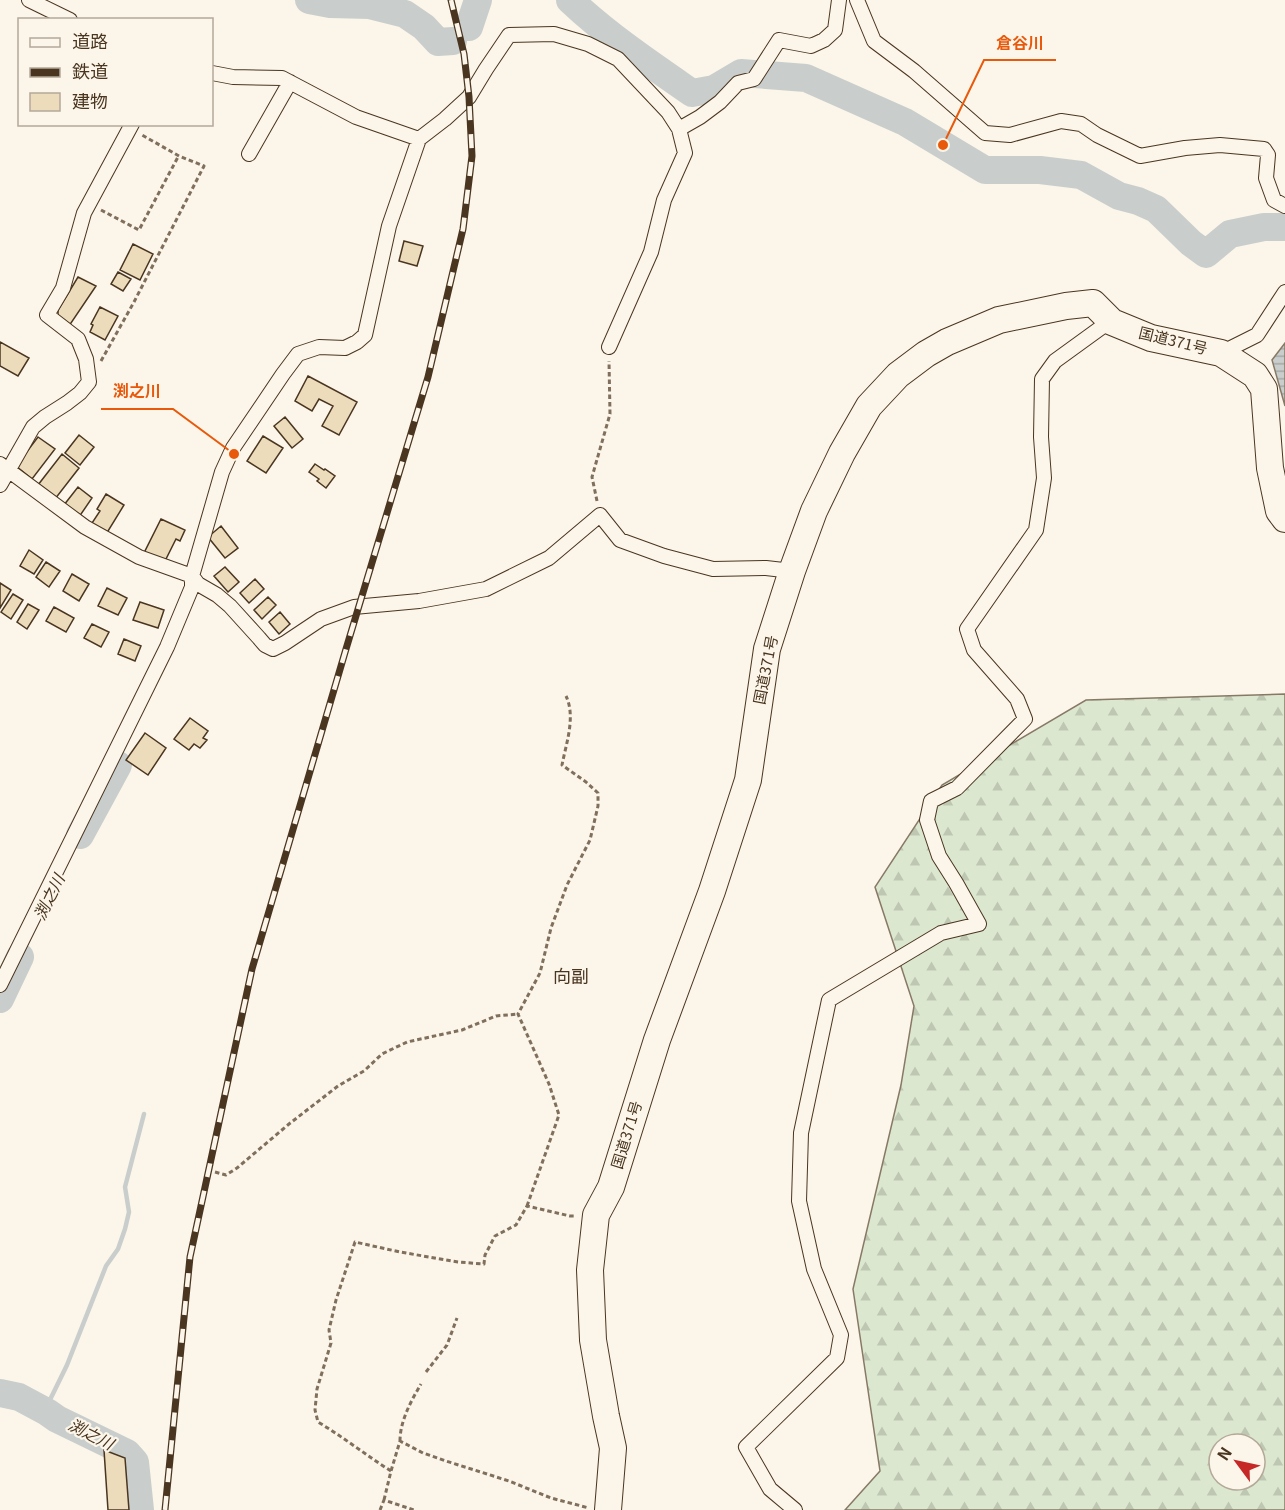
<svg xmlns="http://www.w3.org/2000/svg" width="1285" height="1510" font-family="Georgia,'Noto Sans JP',serif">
  <defs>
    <pattern id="forest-firs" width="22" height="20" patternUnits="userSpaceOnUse" patternTransform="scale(1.5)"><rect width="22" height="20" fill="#dce7d0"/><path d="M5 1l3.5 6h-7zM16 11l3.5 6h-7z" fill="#bec7b2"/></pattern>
    <pattern id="water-rules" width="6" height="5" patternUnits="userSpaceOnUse" patternTransform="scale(1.5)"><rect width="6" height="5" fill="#c9cecd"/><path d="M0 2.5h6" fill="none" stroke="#a5a8a6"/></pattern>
  </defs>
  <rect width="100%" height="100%" fill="#fbf6e9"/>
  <path fill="url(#forest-firs)" stroke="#887966" stroke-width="1.5" fill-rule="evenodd" d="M1285 694V1510H845L880 1471 853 1289 901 1085 914 1006 875 887 942 785 1086 700ZM1219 1444H1255V1480H1219Z"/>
  <path fill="url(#water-rules)" stroke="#887966" stroke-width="1.5" d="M1285 343V406L1272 360Z"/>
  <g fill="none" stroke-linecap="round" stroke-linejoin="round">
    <path stroke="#c9cecd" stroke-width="4.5" d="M47 1412 46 1408 67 1365 106 1266 118 1249 125 1229 129 1212 125 1187 144 1114"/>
    <path stroke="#c9cecd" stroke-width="28" d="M309 0 330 4 369 5 405 14 424 27 438 42 453 41
      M570 0C607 35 650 64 692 93L714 89 741 73 806 78 905 122 985 170H1040L1081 175 1119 196 1138 201 1156 209 1191 243 1206 254 1230 234 1264 227H1285
      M469 27 478 0
      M80 835 118 765
      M0 999 20 957
      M0 1393 19 1397 47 1412 57 1419 127 1453 135 1462 140 1510"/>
  </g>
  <path fill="#ecdcbc" stroke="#4a3520" stroke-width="1.5" d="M404 241 423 246 417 266 399 261Z
    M133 244 153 254 140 280 120 270Z
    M118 272 131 279 123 291 111 284Z
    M78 277 96 286 69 326 58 317V310Z
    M100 307 118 316 105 340 90 332 93 325 91 324Z
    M0 342 29 358 18 376 0 366Z
    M308 376 357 402 339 435 322 426 333 406 319 399 312 411 295 401Z
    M285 417 303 439 292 448 274 426Z
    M79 435 94 447 80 465 65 453Z
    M263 436 283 448 266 473 247 461Z
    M38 437 55 449 32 479 16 466Z
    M62 454 79 468 55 499 38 485Z
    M315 464 324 470 325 469 335 476 326 488 317 481 319 479 309 472Z
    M78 487 92 498 79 517 64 505Z
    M106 494 124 505 105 536 90 526 100 511 97 509Z
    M161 519 185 530 180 541 176 539 164 563 144 553Z
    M221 526 238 548 225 558 208 537Z
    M29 550 43 560 34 574 20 566Z
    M46 562 60 571 49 587 36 577Z
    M225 567 239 582 228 592 214 576Z
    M72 574 89 584 79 601 63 591Z
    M255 579 264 589 249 603 240 593Z
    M0 583 11 590 0 608Z
    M107 588 127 598 118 615 98 606Z
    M13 594 23 600 11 619 1 612Z
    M268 597 276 605 262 619 254 610Z
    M140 602 164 610 158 628 133 620Z
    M28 604 39 610 27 629 17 622Z
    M54 607 74 618 66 632 46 621Z
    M280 612 290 624 279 634 269 622Z
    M92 624 109 632 101 647 84 638Z
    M124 639 141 646 135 661 118 654Z
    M190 718 208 731 203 738 207 740 200 748 194 744 189 750 174 739Z
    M145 733 166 748 148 775 126 760Z
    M104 1450 125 1458 129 1510H108Z"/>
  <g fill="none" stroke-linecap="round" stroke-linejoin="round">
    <g stroke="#4a3520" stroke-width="16">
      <path id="street" d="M29 0 70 20
        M857 0 874 41 914 71 985 133 1010 135 1061 121 1081 124 1097 135 1140 156 1185 148 1220 145 1264 149 1268 155 1266 178 1274 200 1285 206
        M212 73 233 77 282 78 356 117 419 139
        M679 129 700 117 720 102 738 83 754 79 779 40 811 46 824 40 835 30 839 0
        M249 154 290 82
        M1221 353 1257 335 1285 292
        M0 464 85 527 139 557 192 576 198 584 217 595 230 606 259 638 265 645 273 649 285 643 321 619 354 607 419 601 486 589 549 558 600 515 620 540 664 556 713 569 766 568 792 571
        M0 485 33 427 45 417 67 403 80 393 89 382 86 359 78 339 47 315 63 288 84 213 132 124
        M0 985 167 647 192 587V576L222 472 233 448 283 374 298 354 319 347 345 348 357 342 365 335 389 226 419 139 445 119 469 97 486 69 509 35 554 34 588 44 618 59 668 112 679 129 685 153 664 200 651 252 609 347
        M795 1510 770 1489 746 1447 837 1358 841 1335 814 1269 799 1201 801 1133 829 1000 941 933 979 924 956 883 939 856 927 820 931 801 957 788 1025 719 1017 699 974 650 967 629 1036 530 1044 478 1041 437 1042 379 1055 361 1106 324 1112 322"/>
    </g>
    <g stroke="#4a3520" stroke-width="28">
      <path id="highway" d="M608 1510 613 1448 606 1416 593 1340 590 1270 596 1215 611 1187 657 1040 712 891 748 780 767 649 792 571 814 511 842 453 869 406 898 375 926 354 947 342 999 320 1066 306 1093 303 1112 322 1151 338 1221 353 1255 375 1264 389 1270 468 1279 511 1285 519"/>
    </g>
    <path stroke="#7f6f5c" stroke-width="3" stroke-dasharray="4.5 3" stroke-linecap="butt" d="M101 210 139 230 178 157
      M101 361 134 302 204 166 179 156 142 135
      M597 501 592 477 610 414 609 361
      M215 1172 226 1175 237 1168 289 1124 338 1086 364 1071 382 1054 407 1042 462 1030 496 1016 518 1014
      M527 1206 559 1115 549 1084 518 1014 540 973 551 928 567 885 590 840 598 806V793L586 782 562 765C566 744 576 717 566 696
      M426 1372 447 1345 457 1318
      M400 1441C400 1421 411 1401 421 1384
      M391 1471C366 1455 343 1437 318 1422L315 1410 317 1389 331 1343 329 1330 336 1300 355 1242 400 1252 458 1262 484 1264 485 1255 495 1236 516 1225 527 1206 570 1216H576
      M384 1500 391 1471 400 1441 423 1453 446 1461 509 1481 551 1498 589 1508
      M380 1510 384 1500 414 1510"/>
    <use href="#street" stroke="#fbf6e9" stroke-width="14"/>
    <use href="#highway" stroke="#fbf6e9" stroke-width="26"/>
    <g stroke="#4a3520" stroke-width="7">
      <path id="rail" d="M165 1510 190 1257 252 969 346 649 428 377 463 229 472 156 469 97 464 54 451 0"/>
    </g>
    <use href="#rail" stroke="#fbf6e9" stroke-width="4.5" stroke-dasharray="14" stroke-linecap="butt"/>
  </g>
  <g text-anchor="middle" stroke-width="4.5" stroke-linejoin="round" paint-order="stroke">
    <g font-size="15" fill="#4a3520" stroke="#fbf6e9">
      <text transform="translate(1173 341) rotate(14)" y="5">国道371号</text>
      <text transform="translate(766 670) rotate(-79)" y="5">国道371号</text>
      <text transform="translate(627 1135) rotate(-73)" y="5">国道371号</text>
    </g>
    <g font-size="16" font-style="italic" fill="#4a3520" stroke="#fbf6e9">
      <text transform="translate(49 897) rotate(-64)" y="6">渕之川</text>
      <text transform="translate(91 1434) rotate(27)" y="6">渕之川</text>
    </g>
    <g font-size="18" fill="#4a3520" stroke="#fbf6e9">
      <text x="571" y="983">向副</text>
    </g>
  </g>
  <path fill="none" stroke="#e8590c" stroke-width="2" d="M943 145L984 60H1056M234 454L173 409H101"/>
  <g fill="#e8590c" stroke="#fbf6e9" stroke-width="2">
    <circle cx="943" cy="145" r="6"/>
    <circle cx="234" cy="454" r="6"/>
  </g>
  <g font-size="16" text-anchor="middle" font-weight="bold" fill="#e8590c" stroke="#fbf6e9" stroke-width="4.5" stroke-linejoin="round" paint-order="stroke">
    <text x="1020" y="49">倉谷川</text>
    <text x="137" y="397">渕之川</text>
  </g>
  <rect x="18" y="18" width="195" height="108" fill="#fbf6e9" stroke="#b4a999" stroke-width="1.5"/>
  <rect x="30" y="38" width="30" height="9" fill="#fbf6e9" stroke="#b4a999" stroke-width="1.5"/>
  <text x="72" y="48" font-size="18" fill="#4a3520">道路</text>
  <rect x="30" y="68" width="30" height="9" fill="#4a3520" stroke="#b4a999" stroke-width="1.5"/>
  <text x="72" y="78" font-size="18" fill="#4a3520">鉄道</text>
  <rect x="30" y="93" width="30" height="18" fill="#ecdcbc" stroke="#b4a999" stroke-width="1.5"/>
  <text x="72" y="108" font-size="18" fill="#4a3520">建物</text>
  <g transform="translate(1237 1462) rotate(303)"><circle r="28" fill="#fbf6e9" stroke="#b4a999" stroke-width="1.5"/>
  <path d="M0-4.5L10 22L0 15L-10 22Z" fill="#c62828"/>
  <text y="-9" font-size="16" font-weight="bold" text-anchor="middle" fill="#4a3520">N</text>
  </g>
</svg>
